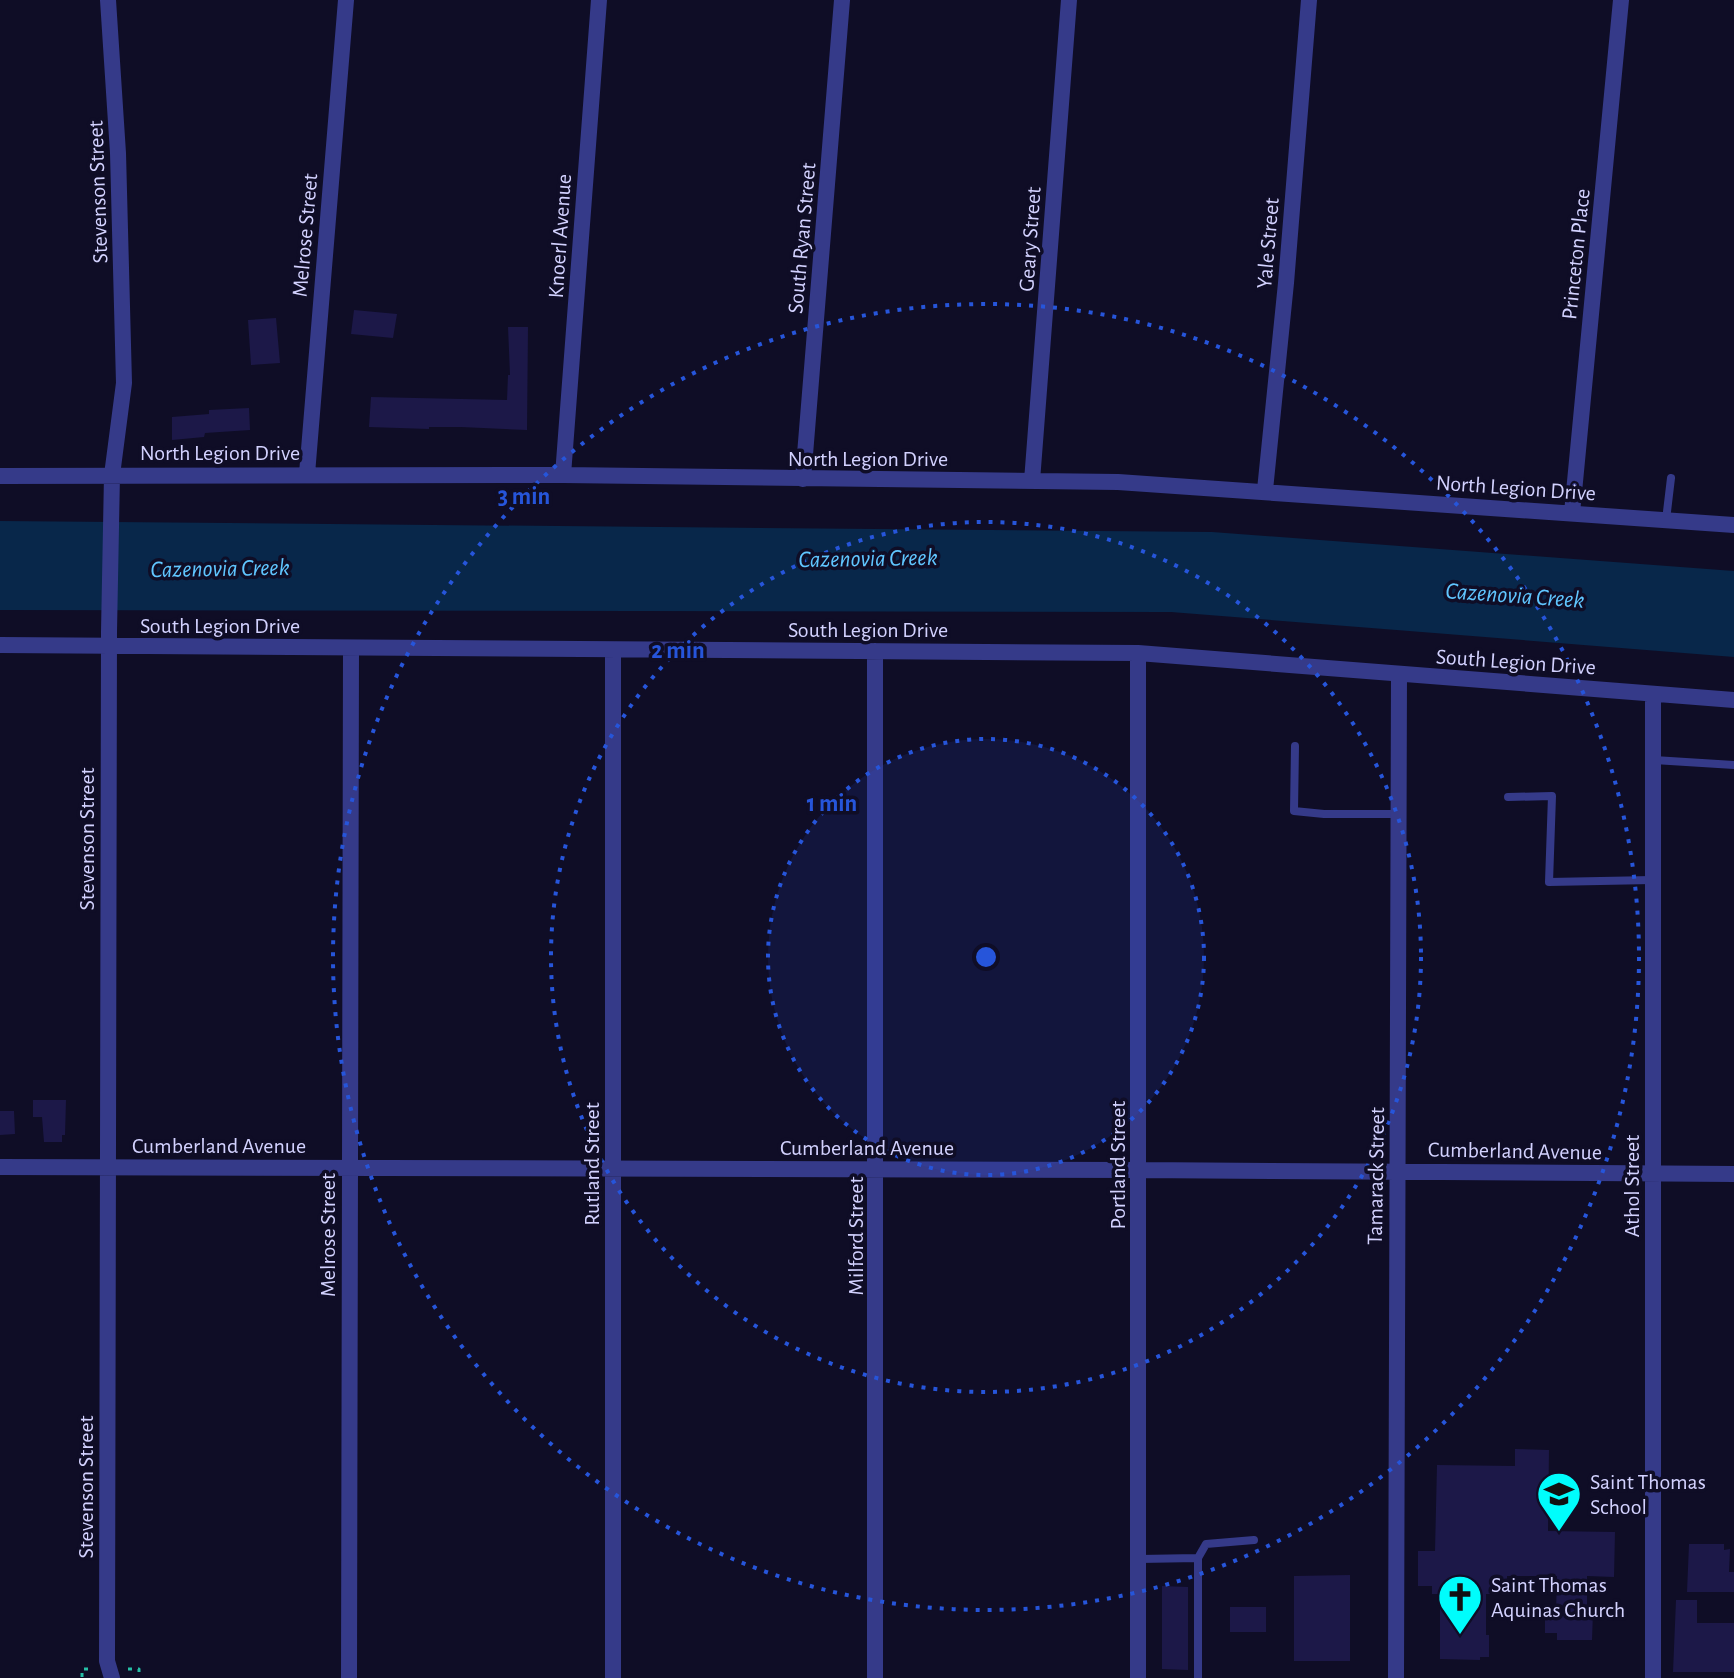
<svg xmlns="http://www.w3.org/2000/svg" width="1734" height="1678" font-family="'Alegreya Sans',sans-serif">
  <rect width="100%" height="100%" fill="#0f0d26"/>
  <path fill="#08274a" d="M0 521 1212 532 1734 571V657L1171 612 0 610Z"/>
  <path fill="#1c1848" d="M354 310 397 314 393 338 351 334Z
    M276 318 280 363 251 365 248 320Z
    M508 327H528L527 430 461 427H429V429L369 427 371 397 507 400 508 375H510Z
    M249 408 250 430 205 433 204 437 172 440V417L209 414V410Z
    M33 1100H66L65 1135H62V1142H44L42 1117H33Z
    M0 1111H14L15 1134 0 1135Z
    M1515 1449 1549 1450 1548 1531 1615 1532 1614 1577 1587 1576V1612H1593L1592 1640H1557V1633H1545V1613H1556L1557 1576H1507V1585H1494V1594H1486V1635H1489V1657H1480V1660L1440 1659V1594H1432V1586H1418V1551H1435L1437 1465 1515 1466Z
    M1689 1544H1724V1550L1730 1549 1729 1572H1734V1592H1687Z
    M1350 1575V1661H1294V1576Z
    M1162 1586 1188 1587V1670L1162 1669Z
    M1676 1600H1697V1623H1734V1672H1673Z
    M1230 1607H1266V1632H1230Z"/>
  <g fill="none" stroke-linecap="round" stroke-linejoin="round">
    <path stroke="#26bfa6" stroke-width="3" stroke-dasharray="4 6" stroke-linecap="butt" d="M128 1669H139V1678
      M82 1677V1669H90"/>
    <path stroke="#353a89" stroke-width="8" d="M1666 520 1671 478
      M1295 746 1294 811 1324 814H1399
      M1654 760 1734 765
      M1508 797 1552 796 1549 882 1652 880
      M1198 1558 1206 1544 1254 1540
      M1139 1559 1198 1558V1678"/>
    <path stroke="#353a89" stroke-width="16" d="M108 0 118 153 124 383 112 475 109 632 107 1661 112 1678
      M307 474 346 0
      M563 475 599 0
      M0 476 563 475 1118 482 1734 525
      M803 479 842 0
      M1032 481 1069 0
      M1265 490 1286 283 1309 0
      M1572 513 1621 0
      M0 645 1138 653 1734 700
      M875 651V1678
      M1138 653V1678
      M0 1167 1139 1170 1734 1174
      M349 1678 351 648
      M613 1678V650
      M1396 1678 1399 674
      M1653 1678V694"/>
  </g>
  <circle cx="986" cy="957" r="218" fill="#2655da" fill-opacity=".12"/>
  <g fill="none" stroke="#2655da" stroke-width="4" stroke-dasharray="4 8">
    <circle cx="986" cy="957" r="218"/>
    <circle cx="986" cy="957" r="435"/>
    <circle cx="986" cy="957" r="653"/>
  </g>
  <defs>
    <g id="school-pin" transform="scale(2.3)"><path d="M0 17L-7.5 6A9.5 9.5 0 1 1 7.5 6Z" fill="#00fdfc" stroke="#0f0d26"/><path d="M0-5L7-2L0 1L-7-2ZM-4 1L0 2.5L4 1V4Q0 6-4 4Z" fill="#111"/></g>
    <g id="church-pin" transform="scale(2.3)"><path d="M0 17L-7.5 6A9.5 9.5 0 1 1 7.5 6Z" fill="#00fdfc" stroke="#0f0d26"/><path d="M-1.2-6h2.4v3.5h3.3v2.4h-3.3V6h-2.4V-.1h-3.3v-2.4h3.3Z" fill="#111"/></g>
  </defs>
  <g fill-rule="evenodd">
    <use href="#school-pin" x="1559" y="1494"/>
    <use href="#church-pin" x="1460" y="1597"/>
  </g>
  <g text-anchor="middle" stroke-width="7" stroke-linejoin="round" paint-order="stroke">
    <g font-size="22" fill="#d3d2ff" stroke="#0f0d26">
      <text transform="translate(97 192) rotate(-92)" y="8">Stevenson Street</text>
      <text transform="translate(304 235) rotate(-85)" y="8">Melrose Street</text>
      <text transform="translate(559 236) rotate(-86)" y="8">Knoerl Avenue</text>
      <text transform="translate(801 238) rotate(-85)" y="8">South Ryan Street</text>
      <text transform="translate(1029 239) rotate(-86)" y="8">Geary Street</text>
      <text transform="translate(1267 243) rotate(-85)" y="8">Yale Street</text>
      <text transform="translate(1575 254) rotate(-84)" y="8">Princeton Place</text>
      <text x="220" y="460">North Legion Drive</text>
      <text x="868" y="466">North Legion Drive</text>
      <text transform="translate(1516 487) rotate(4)" y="8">North Legion Drive</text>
      <text x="220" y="633">South Legion Drive</text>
      <text x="868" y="637">South Legion Drive</text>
      <text transform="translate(1516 661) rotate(4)" y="8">South Legion Drive</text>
      <text transform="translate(86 839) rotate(-90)" y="8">Stevenson Street</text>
      <text x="219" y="1153">Cumberland Avenue</text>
      <text x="867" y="1155">Cumberland Avenue</text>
      <text transform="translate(1515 1150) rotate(1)" y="8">Cumberland Avenue</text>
      <text transform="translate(591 1164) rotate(-90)" y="8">Rutland Street</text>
      <text transform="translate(1117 1165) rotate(-90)" y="8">Portland Street</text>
      <text transform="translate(1375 1176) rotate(-89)" y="8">Tamarack Street</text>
      <text transform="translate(1631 1186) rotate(-90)" y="8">Athol Street</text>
      <text transform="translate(327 1235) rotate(-90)" y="8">Melrose Street</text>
      <text transform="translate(855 1236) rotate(-90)" y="8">Milford Street</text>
      <text transform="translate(85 1487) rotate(-90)" y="8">Stevenson Street</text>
    </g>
    <g font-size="22" fill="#d3d2ff" stroke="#0f0d26" text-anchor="start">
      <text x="1590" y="1489">Saint Thomas<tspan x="1590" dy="25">School</tspan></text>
      <text x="1491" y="1592">Saint Thomas<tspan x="1491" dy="25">Aquinas Church</tspan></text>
    </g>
    <g font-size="24" font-style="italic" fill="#60c6ff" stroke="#0f0d26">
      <text transform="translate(868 558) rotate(-1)" y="8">Cazenovia Creek</text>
      <text transform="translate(220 568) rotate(-1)" y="8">Cazenovia Creek</text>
      <text transform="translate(1515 595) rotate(4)" y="8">Cazenovia Creek</text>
    </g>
  </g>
  <circle cx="986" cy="957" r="12" fill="#2655da" stroke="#0f0d26" stroke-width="4"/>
  <g font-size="24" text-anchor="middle" font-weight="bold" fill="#2655da" stroke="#0f0d26" stroke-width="7" stroke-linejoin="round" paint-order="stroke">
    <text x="524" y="504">3 min</text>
    <text x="678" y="658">2 min</text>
    <text x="832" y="811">1 min</text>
  </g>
</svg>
